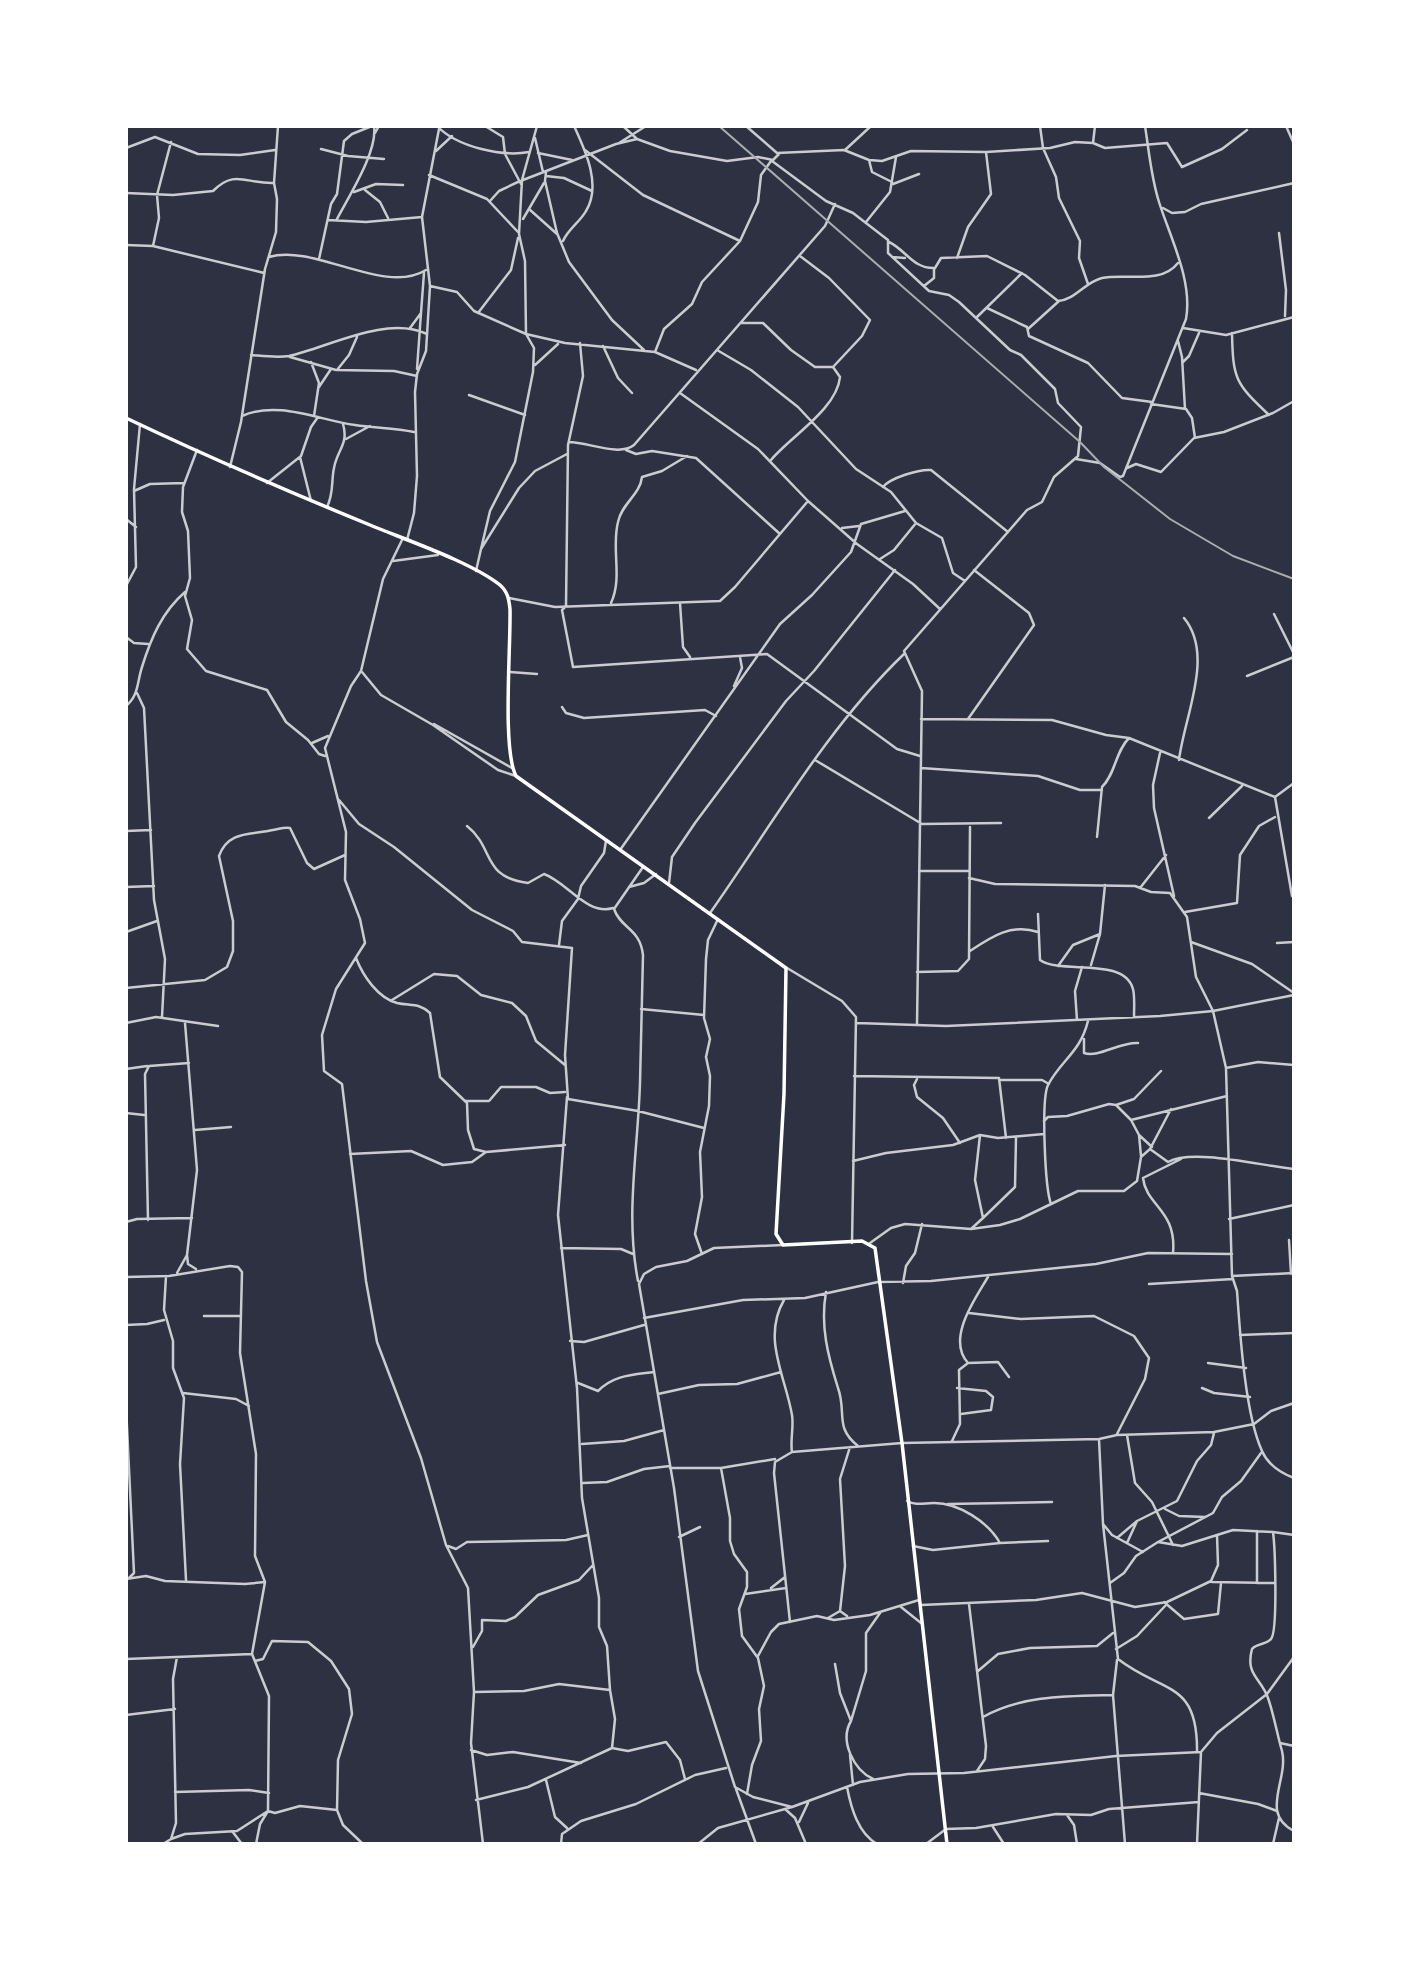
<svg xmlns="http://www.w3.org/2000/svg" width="1420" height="1970" font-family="Commissioner,sans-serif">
  <rect width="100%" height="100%" fill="#2d3142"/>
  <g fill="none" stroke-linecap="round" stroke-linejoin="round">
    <path stroke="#caccd0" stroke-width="2.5" d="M437 126C457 147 502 157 529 152
      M485 126 503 137 505 154 521 184
      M623 126 637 139
      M746 126 777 153 844 150 869 160 882 161 911 151 986 152 1050 148 1075 142 1093 143 1105 148 1167 143 1182 167 1222 149 1247 130
      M1040 126 1043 148 1056 177 1059 198 1080 241 1079 258 1088 284
      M1286 126 1294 144
      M375 133 379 126
      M535 138 543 172
      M619 143 646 126
      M1093 143 1095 126
      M126 148 155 137 198 154 240 155 275 150
      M321 149 348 156 384 159
      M585 150 643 195 740 241
      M845 150 871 126
      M436 151 452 136
      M538 153 572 160
      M869 160 872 172 892 182
      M772 161 826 201 853 213 888 240V253L929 291 949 295 959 302 1010 350 1021 355 1055 389 1058 403 1081 427 1078 456 1054 477 1042 502 1027 510 904 651 922 691 917 1024
      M546 172 545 181 557 233 569 262 612 320 644 350
      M429 175 487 199 518 232
      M546 176 564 178 592 191
      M523 180 616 144 637 139 670 151 727 161 758 157 773 160 779 154
      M893 184 919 174
      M365 190 380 202 388 218
      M354 192 376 184 403 185
      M126 193 173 195 213 191C235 169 245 184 274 183
      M490 201 499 191 520 181
      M1163 208 1172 213 1185 212 1201 204 1294 183
      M529 209 557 234
      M337 219C349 196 378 151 374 126
      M523 219 544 183
      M328 220 366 222 422 217
      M866 222 890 192 896 157
      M1279 233 1286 290 1285 316
      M563 241C568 229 580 222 586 211 602 185 585 150 574 126
      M889 242C906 250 913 269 935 268L941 258 987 256 1025 275 1058 301C1075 300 1085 282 1102 278 1126 273 1161 285 1178 263
      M126 245 153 246 264 273
      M153 246 159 218 157 195 171 142
      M800 256 829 278 870 320 862 336 833 367
      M269 257C314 243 384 296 426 270
      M892 257 905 258
      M957 258 968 227 991 194 986 152
      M319 259 331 204 337 194 344 141 352 134 372 126
      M430 286 457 292 474 311 526 334 565 343 655 352 696 370
      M924 286 934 278V268
      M987 308 1027 327 1029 336 1088 363 1122 398 1152 402
      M478 313 511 270 518 238
      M977 317 1022 273
      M742 323H763L791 350 815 367H833L840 377C837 409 790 437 771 460
      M410 328 421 313 424 273
      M1183 328 1226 335 1294 317
      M1028 329 1059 301
      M1232 333C1233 379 1235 383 1269 415
      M1178 341 1182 357 1185 409
      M580 343 583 376 568 445 566 606 562 610 573 667 767 654 897 749 920 756
      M603 346 618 378 632 393
      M717 350 751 370 798 407 856 469 891 492 916 523 942 538 953 573 965 581
      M655 352 664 329 692 304 702 282 740 241 758 202 761 175 771 161
      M251 355C263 356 277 358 289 356 329 347 386 315 427 334
      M290 357 336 370 394 371 417 376
      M311 362 319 383 314 416
      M1183 362 1189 356 1199 333
      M535 365 558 344
      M417 369 421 313
      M337 370 349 355 357 337
      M319 387 331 369
      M680 393 758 449 808 501 857 544 913 584 940 609
      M469 395 525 415
      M1151 404 1186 409 1192 418 1195 438
      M242 416C278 400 318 420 355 425 375 428 395 428 414 432
      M346 439 370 426
      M569 442C588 442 619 457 634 445L825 226 835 204
      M197 450 183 487 182 512 188 531 190 578 185 596 192 620 187 649 206 671 267 690 286 722 308 740 319 754 325 756
      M626 450 636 454 652 451 696 458 780 534
      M300 457 311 501
      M1076 459 1100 463 1120 477 1123 476 1186 319C1193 281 1170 237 1159 202 1151 177 1149 151 1145 126
      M230 467 241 422 265 269 276 232 277 199 274 183 278 126
      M1127 468 1136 464 1161 472 1194 438 1224 432 1273 413 1294 401
      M267 483 301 456 311 427 318 417
      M883 487C890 478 919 469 931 470L1008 532
      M134 491 150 484 184 483
      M327 507C334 493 331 482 334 468 337 450 349 444 343 424
      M126 519 136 527
      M842 528 859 526
      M403 538 383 579 361 671 351 686 325 748 346 832 345 880 360 919 365 943 336 989 322 1035 324 1071 342 1084 366 1281 377 1342 421 1458 446 1545 468 1588 474 1692 471 1743 483 1844
      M407 540 414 513 417 476 415 392 417 374 426 351 430 286 422 217 439 129
      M481 549 490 511 515 462 533 372 534 348 526 334 525 261 519 234 522 180 537 126
      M880 559 894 550 916 523
      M393 561 438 555
      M476 571 481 549 519 488 535 471 567 454
      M126 586 136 567 134 489 140 424
      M509 598 555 607 720 601 735 587 808 501
      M611 603C623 577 611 549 618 522 622 503 640 495 642 477L662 471 687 456
      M680 603 683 647 690 657
      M1274 614 1294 654
      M126 637 134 643 148 644
      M362 672 381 695 433 725 498 770 516 776
      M510 672 537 674
      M1247 676 1294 657
      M734 686 742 668 740 657
      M137 693 144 708 154 900 165 959 162 1017
      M126 706C139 695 137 682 142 667 151 638 162 612 185 592
      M562 707 566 713 584 718 705 710 716 716
      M921 719 1052 720 1106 735 1129 738 1275 797 1292 896
      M968 719 1034 625 1029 613 974 570
      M434 724 512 768
      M312 743 328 736
      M1160 753 1153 785 1154 808 1174 896
      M815 760 922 824 1001 823
      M1179 760C1184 717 1215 655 1184 618
      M921 768 1038 776 1080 790H1102
      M1275 797 1294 783
      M339 800 359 824 394 847 472 910 513 931 522 942 572 948 565 1055 568 1099 638 1111 704 1128
      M1209 818 1242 786
      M467 826C495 848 481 877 528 883L544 874C567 882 587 916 613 908
      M126 831 151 830
      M1097 837 1102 787C1116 773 1115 752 1129 738
      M620 850 780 624 812 595 851 552 861 524 905 511
      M919 871H968
      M969 878 995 884 1135 886 1151 892 1170 893 1187 917 1196 977 1213 1011 1226 1068 1232 1276 1237 1291C1240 1333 1245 1414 1262 1451 1268 1465 1281 1473 1294 1478
      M669 883 672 857 695 823 786 701 814 671 895 570
      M126 887 154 886
      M629 887 644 883 656 874
      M1140 888 1166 855
      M1185 912 1237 903 1240 855 1259 826 1275 817
      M710 913C772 825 826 729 904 654
      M1038 914 1040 960C1061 975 1124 956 1133 989 1135 997 1134 1008 1134 1017
      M126 932 157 921
      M1191 942 1252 964 1294 993
      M1277 943 1294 942
      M559 945 562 921 578 899 581 886 604 853 606 841
      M970 951C991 937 1011 923 1038 932
      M356 958C363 976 378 998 397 1003 410 1006 420 1003 430 1013L440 1077 467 1103 468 1130 474 1149 486 1152 565 1145
      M1091 965 1100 934 1105 885
      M1058 966 1073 945 1100 934
      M787 968 842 1001 856 1017 852 1243
      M917 972 958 971 969 959 970 827
      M126 988 205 980 227 967 233 951V921L219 856C228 830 252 835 273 830 280 829 283 827 290 828L307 863 314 869 345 855
      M392 1000 434 974 457 976 481 995 512 1003 526 1016 536 1041 565 1065
      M641 1009 704 1015
      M1077 1020 1075 991 1082 967
      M126 1023 156 1017 218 1026
      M185 1023 197 1170 187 1255 188 1264 196 1269
      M857 1023 946 1026 1160 1016 1213 1011 1294 995
      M1084 1039V1053C1099 1058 1119 1042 1138 1043
      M1226 1068 1258 1062 1294 1065
      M126 1069 147 1066
      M854 1076 999 1078 1006 1138
      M917 1079 914 1085 917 1097 943 1118 960 1143
      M1001 1080H1042L1049 1084
      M567 1097 558 1215 577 1388 582 1498 599 1598V1627L607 1646 610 1690
      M466 1101H489L501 1087H536L550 1093 565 1092
      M1116 1105 1134 1099 1161 1071
      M126 1113 144 1115
      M1131 1120 1139 1135 1152 1147
      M1044 1121 1048 1117 1067 1116 1109 1104 1116 1105 1131 1120 1227 1096
      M195 1130 231 1127
      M1139 1135 1141 1156
      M1150 1149 1168 1162C1193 1148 1262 1166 1294 1169
      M350 1154 411 1151 443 1165 472 1162 486 1152
      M853 1161 886 1153 953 1145 980 1135 998 1138 1044 1134
      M1143 1178C1146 1206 1177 1210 1173 1253
      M1143 1178 1181 1159
      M1051 1204C1045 1188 1041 1100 1048 1085 1061 1060 1080 1053 1088 1021
      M983 1218 1015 1187 1016 1138
      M1229 1219 1294 1205
      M148 1220 145 1074 149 1066 189 1063
      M126 1222 137 1219 192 1218
      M971 1229 983 1218 975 1180 980 1135
      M1289 1240 1291 1274
      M870 1243 891 1228 905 1224 971 1229 1000 1225 1020 1219 1078 1191H1124L1137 1181 1141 1157 1150 1149 1171 1109
      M783 1245 714 1248 687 1261 656 1267 644 1274 639 1284 674 1488 698 1671 735 1787 753 1797 792 1807 860 1782 908 1774 964 1773 1116 1756 1201 1752
      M561 1248 621 1249 633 1254
      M702 1254 695 1234 702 1197 700 1152 709 1106 710 1076 706 1057 710 1039 704 1018 706 959 708 940 718 919
      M177 1273 187 1255
      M166 1276 164 1310 173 1341V1368L184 1398 180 1464 186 1580
      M1232 1276 1294 1273
      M126 1277 169 1276 230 1266 238 1267 242 1272 240 1353 256 1454 255 1556 265 1582 252 1654 126 1659
      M638 1281C625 1215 638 1150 640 1083 641 1041 642 998 643 955 640 928 621 929 614 909L643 867
      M903 1283 906 1266 915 1253 922 1224
      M1149 1284 1233 1279
      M826 1292C820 1326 828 1356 838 1388 847 1413 834 1427 858 1446
      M784 1300C762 1338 785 1375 792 1415 794 1427 790 1440 792 1452
      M969 1313 1021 1319 1094 1316 1134 1336 1149 1358 1145 1379 1117 1434
      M204 1316H241
      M644 1318 743 1300 805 1298 878 1282 931 1281 1096 1264 1148 1253 1232 1254
      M126 1325 147 1324 164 1320
      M1240 1335 1294 1333
      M570 1341 584 1342 644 1325
      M968 1363C946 1339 975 1299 988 1277
      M1208 1363 1246 1368
      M578 1383 598 1391C614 1375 632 1375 654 1372
      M957 1388 986 1391 993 1397 991 1410 961 1414
      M1202 1388 1214 1393 1250 1397
      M183 1393 236 1399 249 1406
      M658 1394 699 1385 737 1384 781 1372
      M126 1406 134 1573 129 1578
      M1127 1435 1135 1483 1152 1502 1173 1545
      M1099 1439 1103 1524 1118 1659C1163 1694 1198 1680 1197 1752
      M952 1441 960 1424 959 1370 968 1363 998 1362 1009 1377
      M582 1444 624 1441 664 1430
      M670 1468H721L775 1459
      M721 1468 730 1518V1541L734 1554 747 1572V1587L739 1609 742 1636 758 1658 764 1686 759 1709 761 1741 752 1765 747 1794
      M583 1483 607 1482 644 1469 670 1466
      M907 1501C916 1506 924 1503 934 1503 959 1503 988 1522 1000 1543L1048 1541
      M948 1504 1052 1502
      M1165 1509 1179 1516 1205 1517
      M1103 1524 1112 1535 1143 1552
      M1273 1532 1294 1535
      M679 1537 700 1527
      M1117 1538 1137 1521 1177 1501 1197 1461 1211 1445 1214 1433
      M1158 1542 1213 1513 1222 1497 1241 1481 1261 1453
      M1127 1543 1137 1521
      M448 1546 456 1549 467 1542 566 1540 588 1535
      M913 1546 933 1550 1000 1543
      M126 1579 146 1576 165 1581 245 1584 265 1582
      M1212 1582 1275 1583
      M1110 1583 1124 1573 1136 1556 1158 1542 1182 1546 1233 1530 1273 1532C1275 1547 1278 1631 1271 1639 1266 1645 1257 1643 1252 1649 1245 1675 1261 1678 1268 1698 1274 1715 1277 1734 1282 1751 1289 1780 1259 1813 1294 1831
      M1257 1583V1531
      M771 1588 785 1577
      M745 1594 786 1588
      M1164 1602 1184 1619 1218 1614 1221 1583
      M969 1604 986 1746 985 1759 977 1771
      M921 1605 1036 1600 1082 1593 1135 1607 1167 1602 1211 1581 1218 1565 1217 1535
      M901 1607 921 1623
      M847 1616 840 1611 845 1566 840 1479 850 1447
      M828 1618 840 1611
      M790 1622 774 1473 775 1462 792 1452 902 1443 1099 1439 1117 1435 1214 1432 1254 1424 1271 1411 1294 1403
      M473 1647 482 1631V1620L506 1621 515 1617 538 1595 579 1580 593 1565
      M1116 1649 1137 1636 1165 1606
      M758 1656 771 1632 779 1624 817 1616 834 1620 870 1615 919 1600
      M1117 1660 1113 1695 1125 1844
      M255 1661 263 1659 272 1641 308 1642 331 1661 349 1689 352 1714 338 1760 337 1810 343 1825 363 1844
      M835 1664 840 1693 851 1721C839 1741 854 1770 873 1779
      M978 1671 998 1654 1030 1648 1097 1646 1113 1633
      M475 1692 524 1691 559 1684 610 1690 615 1719 612 1748 528 1787 476 1800
      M126 1715 175 1709
      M983 1717C1022 1695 1069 1696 1113 1695
      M851 1721 866 1671V1633L880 1613
      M1280 1743 1294 1746
      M612 1748 628 1751 666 1742 680 1760 685 1779
      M471 1750 487 1755 513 1752 581 1763
      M850 1755 853 1785
      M546 1780 555 1817 567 1828
      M847 1787C851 1808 858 1833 877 1844
      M736 1789 756 1844
      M175 1792 249 1790 269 1793
      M1199 1793 1258 1804 1277 1811
      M785 1809 795 1818 806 1844
      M1067 1815 1074 1825 1077 1844
      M799 1822 808 1803
      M993 1827 1004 1844
      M232 1831 242 1844
      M171 1839 185 1834 237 1831 268 1811 269 1696 252 1654
      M163 1844 171 1839 176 1823 173 1679 177 1657
      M256 1844 260 1824 268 1811 275 1813 300 1806 337 1810
      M561 1844 562 1834 581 1821 636 1804 695 1775 726 1768
      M698 1844 718 1828 792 1807
      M926 1844 946 1829 976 1828 1056 1814 1091 1815 1109 1809 1199 1802
      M1197 1844 1201 1752 1217 1733 1267 1694 1294 1657
      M1273 1844 1279 1818"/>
    <path stroke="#fff" stroke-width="3.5" d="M126 418C206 456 287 491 370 525 406 540 471 562 500 585 508 592 509 600 510 609 511 646 502 749 516 776L786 968 784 1094 776 1234 783 1245 862 1241 875 1248 902 1443 947 1844"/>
    <path stroke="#abadb3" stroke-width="2" d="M719 126 1080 442 1104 467 1170 519 1233 556 1294 579"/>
  </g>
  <rect width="1420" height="1970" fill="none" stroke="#ffffff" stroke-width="256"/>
</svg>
